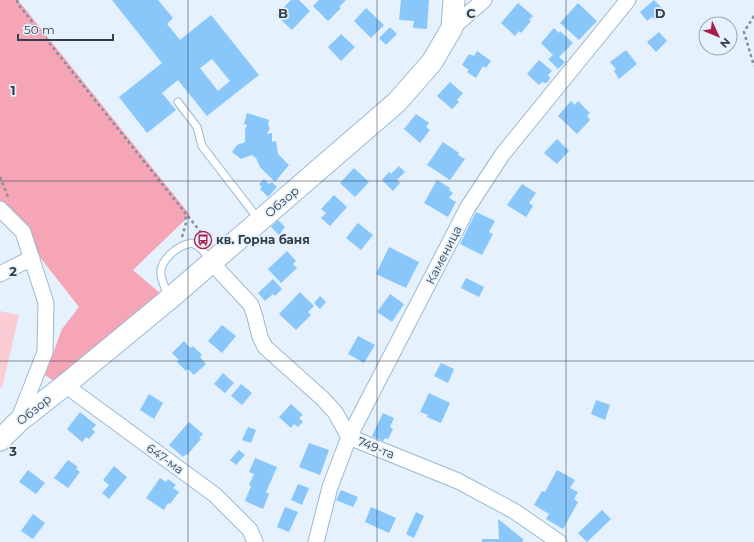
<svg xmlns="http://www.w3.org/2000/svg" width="754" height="542" font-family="Montserrat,sans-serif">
  <rect width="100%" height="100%" fill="#e5f1fc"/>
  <path fill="#fbccd4" d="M0 311 19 315 2 388H0Z"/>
  <path fill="#f5a5b5" d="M0 0H18L190 215 133 270 168 300 54 381 45 375 62 329 79 307 39 256 29 229 0 200Z"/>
  <path fill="#89c6f9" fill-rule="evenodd" d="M112 0H158L173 18 167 24 180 40 211 15 259 75 207 116 178 80 162 93 176 110 147 133 119 97 162 63ZM212 59 230 81 218 91 200 68Z
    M291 0H299L310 11 292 30 276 15Z
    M319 0H346L339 7 341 8 328 21 313 6Z
    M401 0H429L427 29 413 28 414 21 399 20Z
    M654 0 662 8 660 10 663 14 655 20 652 17 647 21 640 12Z
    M518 3 533 16 529 20 531 21 521 33 519 31 515 36 501 23Z
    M578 3 597 21 579 40 560 23Z
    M366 8 384 25 371 38 354 21Z
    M390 27 397 34 386 45 379 38Z
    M554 28 559 33 560 31 573 43 559 57 565 62 558 69 548 59 553 55 541 43Z
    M659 32 667 41 656 52 647 42Z
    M341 34 355 47 341 61 328 47Z
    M626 50 637 64 619 79 614 71 616 69 610 62Z
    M477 51 491 61 486 68 483 66 476 78 467 72 469 70 462 65 469 54 474 56Z
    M539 60 552 71 548 75 550 78 548 82 545 83 542 82 539 85 527 74Z
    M450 82 463 93 457 100 459 102 452 109 437 96Z
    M571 101 575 105 578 101 590 113 587 116 590 120 577 134 558 116Z
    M247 113 269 120 268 125 270 128 267 134 272 133V142L276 141 278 154 289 165 275 182 260 167 256 158 252 155 241 159 232 152 237 145 245 142V130L247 125 244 124Z
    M416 114 429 123 426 127 430 130 420 143 404 129Z
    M557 139 569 151 557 164 544 153Z
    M443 142 459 153 458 155 465 159 450 180 427 165Z
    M399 166 405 172 397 180 400 183 393 191 382 180 389 172 391 174Z
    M354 168 369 182 355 197 340 183Z
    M264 179 269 184 272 182 277 187 268 197 260 189 262 187 259 184Z
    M437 180 450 188 449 190 453 193 449 198 456 202 448 217 424 203Z
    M522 184 536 193 529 203 533 206 526 217 507 205Z
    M334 195 347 207 330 226 321 218 326 213 321 209Z
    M476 212 495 221 489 232 493 234 482 255 460 244Z
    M278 220 285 227 279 235 271 227Z
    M358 223 373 235 361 250 346 238Z
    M389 247 419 262 406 288 376 274Z
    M287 251 296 261 293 264 297 268 281 283 268 269Z
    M466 278 484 287 479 297 461 288Z
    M273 279 282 289 275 296 273 294 265 301 258 293Z
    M300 292 314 306 308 312 311 315 296 330 279 314Z
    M390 294 404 304 392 322 377 312Z
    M320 296 326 302 320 309 314 303Z
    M222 325 236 336 222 353 208 341Z
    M358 336 375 345 364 363 348 354Z
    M184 341 190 348 193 346 202 355 200 357 206 364 194 375 188 369 186 371 177 362 179 360 172 353Z
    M441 363 454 369 448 383 434 376Z
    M223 373 234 383 225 393 214 384Z
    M241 384 252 393 242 405 231 396Z
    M429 393 450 403 441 423 427 417 428 415 420 412Z
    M149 394 163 403 154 419 140 410Z
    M596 400 610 405 605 420 591 414Z
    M291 404 303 415 299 418 303 422 298 427 294 424 291 428 279 417Z
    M80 412 96 425 92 429 95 432 89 439 86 437 82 442 67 429Z
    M383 413 394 418 390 427 393 429 388 439 385 438 383 441 372 436Z
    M189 422 203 434 199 438 201 439 187 455 186 454 183 457 169 445Z
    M248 427 256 430 251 443 242 440Z
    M309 443 329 450 320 475 299 467Z
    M239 450 245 455 236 465 230 460Z
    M255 458 277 467 266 492 269 494 263 509 245 501 251 486 249 485 254 474 249 472Z
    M68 460 78 467 76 469 80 472 68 488 54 478Z
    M114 466 127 477 109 499 102 493 109 485 103 480Z
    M28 470 45 483 36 494 19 482Z
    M557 470 575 480 570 488 578 492 574 499 578 502 563 529 546 519 549 514 534 505 542 491 545 492Z
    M160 478 166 482 168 479 176 485 173 488 179 492 170 504 168 503 164 510 146 498Z
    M298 484 309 488 302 505 291 500Z
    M341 490 358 497 353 507 336 500Z
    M285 507 298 512 289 532 277 527Z
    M371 507 396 518 389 533 365 522Z
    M602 510 611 519 587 542 578 533Z
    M416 512 424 516 414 538 406 534Z
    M33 514 45 523 33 539 21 531Z
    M498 519 523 539V542H482V539H499Z"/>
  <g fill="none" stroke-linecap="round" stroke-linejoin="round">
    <g stroke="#9bb9d2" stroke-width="9">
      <path id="lane" d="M178 102 197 127 202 146 259 220
        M168 296C166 289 162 282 161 275 159 260 178 245 192 243 201 247 205 253 211 261"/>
    </g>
    <g stroke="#9bb9d2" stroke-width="17">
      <path id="street" d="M452 28 484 0
        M0 209 23 232 46 303 45 352 18 421
        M212 263 251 305 255 317 260 337 265 347 322 398 335 412 349 437 458 481 514 511 559 542
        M0 274 32 258
        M65 385 215 495 250 530 255 542
        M316 542 330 487 349 437 468 207 502 155 628 0"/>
    </g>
    <g stroke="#9bb9d2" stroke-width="23">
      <path id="secondary" d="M0 440 18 422 65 385 168 300 397 102 432 62 452 28 454 0"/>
    </g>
    <path stroke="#838f9a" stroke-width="2.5" stroke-dasharray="3 3" stroke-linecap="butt" d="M17 0 18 4 207 240
      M754 16 744 32 754 66
      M0 177 9 199
      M182 237 186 223 185 213"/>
    <use href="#lane" stroke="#fff" stroke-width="7"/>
    <use href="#street" stroke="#fff" stroke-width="15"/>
    <use href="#secondary" stroke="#fff" stroke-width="21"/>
  </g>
  <path fill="none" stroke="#323e48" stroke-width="1" stroke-opacity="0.55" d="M188 0V542M377 0V542M566 0V542M0 181H754M0 361H754"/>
  <defs>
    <g id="bus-ring" transform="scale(0.9)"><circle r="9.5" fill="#e5f1fc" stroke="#ac1a4e" stroke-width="1.5"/><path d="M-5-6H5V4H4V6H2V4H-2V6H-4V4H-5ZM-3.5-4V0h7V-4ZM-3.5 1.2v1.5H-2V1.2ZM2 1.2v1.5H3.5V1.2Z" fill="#ac1a4e"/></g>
  </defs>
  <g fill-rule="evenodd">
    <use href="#bus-ring" x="203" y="240"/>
  </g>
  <g text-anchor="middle" stroke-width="3.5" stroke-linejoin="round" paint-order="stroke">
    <g font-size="12" fill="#323e48" stroke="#e5f1fc">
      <text transform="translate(282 202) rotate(-41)" y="4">Обзор</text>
      <text transform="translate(444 255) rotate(-63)" y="4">Каменица</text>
      <text transform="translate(34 410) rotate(-39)" y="4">Обзор</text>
      <text transform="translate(376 448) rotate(22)" y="4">749-та</text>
      <text transform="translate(165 459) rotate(36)" y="4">647-ма</text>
    </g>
    <g font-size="12" font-weight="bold" fill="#323e48" stroke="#e5f1fc" text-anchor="start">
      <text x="216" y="244">кв. Горна баня</text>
    </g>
  </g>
  <g font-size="13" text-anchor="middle" font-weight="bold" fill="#323e48" stroke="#e5f1fc" stroke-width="3.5" stroke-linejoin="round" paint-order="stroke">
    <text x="283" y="18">B</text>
    <text x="471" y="18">C</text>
    <text x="660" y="18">D</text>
    <text x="13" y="95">1</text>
    <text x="13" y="276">2</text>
    <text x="13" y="456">3</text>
  </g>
  <g transform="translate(718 36) rotate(134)"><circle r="19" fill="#e5f1fc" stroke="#9da9b4"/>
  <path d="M0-3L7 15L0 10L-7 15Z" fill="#ac1a4e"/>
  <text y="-6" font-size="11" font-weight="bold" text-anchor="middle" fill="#323e48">N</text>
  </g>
  <path d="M18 34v6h95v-6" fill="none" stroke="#323e48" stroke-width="2"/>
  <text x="24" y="34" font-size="12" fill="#323e48" stroke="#e5f1fc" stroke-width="3" paint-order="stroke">50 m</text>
</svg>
